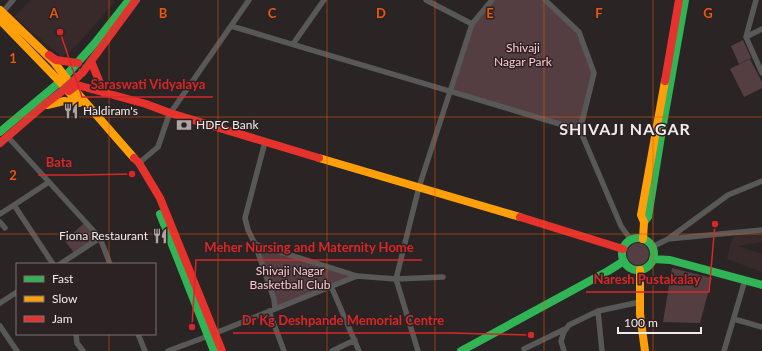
<svg xmlns="http://www.w3.org/2000/svg" width="762" height="351" font-family="Lato,sans-serif">
  <rect width="100%" height="100%" fill="#2a2425"/>
  <path fill="#38292b" d="M31 0H112L115 2 75 47 62 57 14 17Z
    M762 230V242L738 246 762 254V272L727 259 730 245 735 234Z"/>
  <path fill="#553e42" d="M492 0H544L579 32 594 73 580 130 451 91 472 24Z
    M743 40 751 58 739 64 731 46Z
    M750 59 762 82V88L744 97 730 69Z
    M85 222 100 238 75 254 65 241Z
    M627 254a11 11 0 1 1 22 0a11 11 0 1 1-22 0Z
    M257 246 357 276 276 306Z
    M672 268 712 278 700 323 663 322Z"/>
  <g fill="none" stroke-linecap="round" stroke-linejoin="round">
    <path stroke="#575857" stroke-width="5.5" d="M426 0 472 24
      M545 0 579 32 594 73 580 130 621 226 631 240
      M756 0 746 37 762 73
      M2 13 13 0
      M231 26 580 130
      M746 37 762 29
      M293 44 324 0
      M8 137 100 238 110 264
      M265 142 245 218 248 230 255 244 274 299 275 309
      M139 163 158 147 169 115 249 0
      M49 182 14 205 53 264
      M0 214 14 205
      M0 222 5 228
      M668 239 762 230
      M255 244 357 276 396 279 443 277
      M652 247 668 239 728 195 762 181
      M60 264 100 238
      M331 286 359 351
      M0 303 17 292
      M269 311 284 351
      M598 311 602 351
      M734 319 762 327
      M0 326 17 351
      M76 334 77 343 83 351
      M138 334 145 351
      M524 349 565 329
      M168 351 208 336 357 276
      M332 351 355 340
      M418 351 396 279 419 187 472 24 492 0
      M564 351 561 341 564 332 569 325 598 311 640 302
      M724 351 745 280"/>
    <path stroke="#30b455" stroke-width="8" d="M0 132 62 80 95 43 129 0
      M160 214 214 351
      M644 222 648 217 662 130 685 0
      M622 254a16 16 0 1 1 32 0a16 16 0 1 1-32 0Z
      M653 259 670 260 762 285
      M461 351 608 271 624 261"/>
    <path stroke="#ff9f0a" stroke-width="8" d="M0 10 54 62 79 95 134 158
      M0 20 60 82 76 100
      M47 105 64 101 79 103
      M319 158 520 217
      M643 239 644 222 641 215 665 81
      M640 270V314L645 351"/>
    <path stroke="#e5322d" stroke-width="8" d="M49 55 56 60 78 63
      M91 61 104 93
      M665 81 679 0
      M69 91 77 85 146 104 170 113 319 158
      M0 143 44 105 61 92 83 72 136 0
      M134 158 139 163 160 198 222 351
      M520 217 623 249"/>
    <path stroke="#666464" stroke-width="1.5" stroke-dasharray="2 4" stroke-linecap="butt" d="M0 144C29 119 57 93 83 66 103 45 121 22 140 0"/>
  </g>
  <path fill="none" stroke="#e8590c" stroke-width="1" stroke-opacity="0.55" d="M109 0V264M218 0V351M327 0V351M435 0V351M544 0V351M653 0V351M0 117H762M0 234H762M109 334V351"/>
  <defs>
    <g id="restaurant-bare" transform="scale(1.2)"><path d="M-5-6h1v4h1v-4h1v4h1v-4h1v5L-1.5 .5V6h-2V.5L-5-1ZM5-6V6H3V1.5H1.5Q1.5-4 5-6Z" fill="#aca5a6" stroke="#2c2223" stroke-width="2.5" paint-order="stroke"/></g>
    <g id="bank-bare" transform="scale(1.2)"><path d="M-6-4H6V4H-6ZM0-2.3a2.3 2.3 0 1 0 0 4.6a2.3 2.3 0 1 0 0-4.6Z" fill="#aca5a6" stroke="#2c2223" stroke-width="2.5" paint-order="stroke"/></g>
  </defs>
  <g fill-rule="evenodd">
    <use href="#restaurant-bare" x="71" y="111"/>
    <use href="#bank-bare" x="184" y="125"/>
    <use href="#restaurant-bare" x="160" y="236"/>
  </g>
  <g text-anchor="middle" stroke-width="3" stroke-linejoin="round" paint-order="stroke">
    <g font-size="12" fill="#fec9d0" stroke="#2c2223">
      <text x="523" y="52">Shivaji<tspan x="523" dy="14">Nagar Park</tspan></text>
      <text x="290" y="275">Shivaji Nagar<tspan x="290" dy="14">Basketball Club</tspan></text>
    </g>
    <g font-size="12" fill="#f2ebeb" stroke="#2c2223" text-anchor="start">
      <text x="83" y="115">Haldiram's</text>
      <text x="196" y="129">HDFC Bank</text>
      <text x="148" y="240" text-anchor="end">Fiona Restaurant</text>
    </g>
    <g font-size="16" font-weight="bold" letter-spacing="1" fill="#f2ebeb" stroke="#2c2223">
      <text x="625" y="135">SHIVAJI NAGAR</text>
    </g>
  </g>
  <g font-size="13" text-anchor="middle" font-weight="bold" fill="#e8590c" stroke="#2c2223" stroke-width="3" stroke-linejoin="round" paint-order="stroke">
    <text x="54" y="18">A</text>
    <text x="163" y="18">B</text>
    <text x="272" y="18">C</text>
    <text x="381" y="18">D</text>
    <text x="490" y="18">E</text>
    <text x="599" y="18">F</text>
    <text x="708" y="18">G</text>
    <text x="13" y="63">1</text>
    <text x="13" y="180">2</text>
  </g>
  <path fill="none" stroke="#d62828" stroke-width="1.5" d="M60 32L82 97H213M132 174L80 175H38M192 327L196 260H422M715 224L709 292H586M531 335L452 333H233"/>
  <g fill="#d62828" stroke="#2c2223" stroke-width="1.5">
    <circle cx="60" cy="32" r="4"/>
    <circle cx="132" cy="174" r="4"/>
    <circle cx="192" cy="327" r="4"/>
    <circle cx="715" cy="224" r="4"/>
    <circle cx="531" cy="335" r="4"/>
  </g>
  <g font-size="13" text-anchor="middle" font-weight="bold" fill="#d62828" stroke="#2c2223" stroke-width="3" stroke-linejoin="round" paint-order="stroke">
    <text x="148" y="89">Saraswati Vidyalaya</text>
    <text x="59" y="167">Bata</text>
    <text x="309" y="252">Meher Nursing and Maternity Home</text>
    <text x="647" y="284">Naresh Pustakalay</text>
    <text x="343" y="325">Dr Kg Deshpande Memorial Centre</text>
  </g>
  <rect x="16" y="263" width="140" height="72" fill="#2c2223" stroke="#7b7273"/>
  <rect x="24" y="276" width="20" height="6" fill="#30b455" stroke="#7b7273"/>
  <text x="52" y="283" font-size="12" fill="#f2ebeb">Fast</text>
  <rect x="24" y="296" width="20" height="6" fill="#ff9f0a" stroke="#7b7273"/>
  <text x="52" y="303" font-size="12" fill="#f2ebeb">Slow</text>
  <rect x="24" y="316" width="20" height="6" fill="#e5322d" stroke="#7b7273"/>
  <text x="52" y="323" font-size="12" fill="#f2ebeb">Jam</text>
  <path d="M618 327v6h83v-6" fill="none" stroke="#f2ebeb" stroke-width="2"/>
  <text x="624" y="327" font-size="12" fill="#f2ebeb" stroke="#2c2223" stroke-width="3" paint-order="stroke">100 m</text>
</svg>
